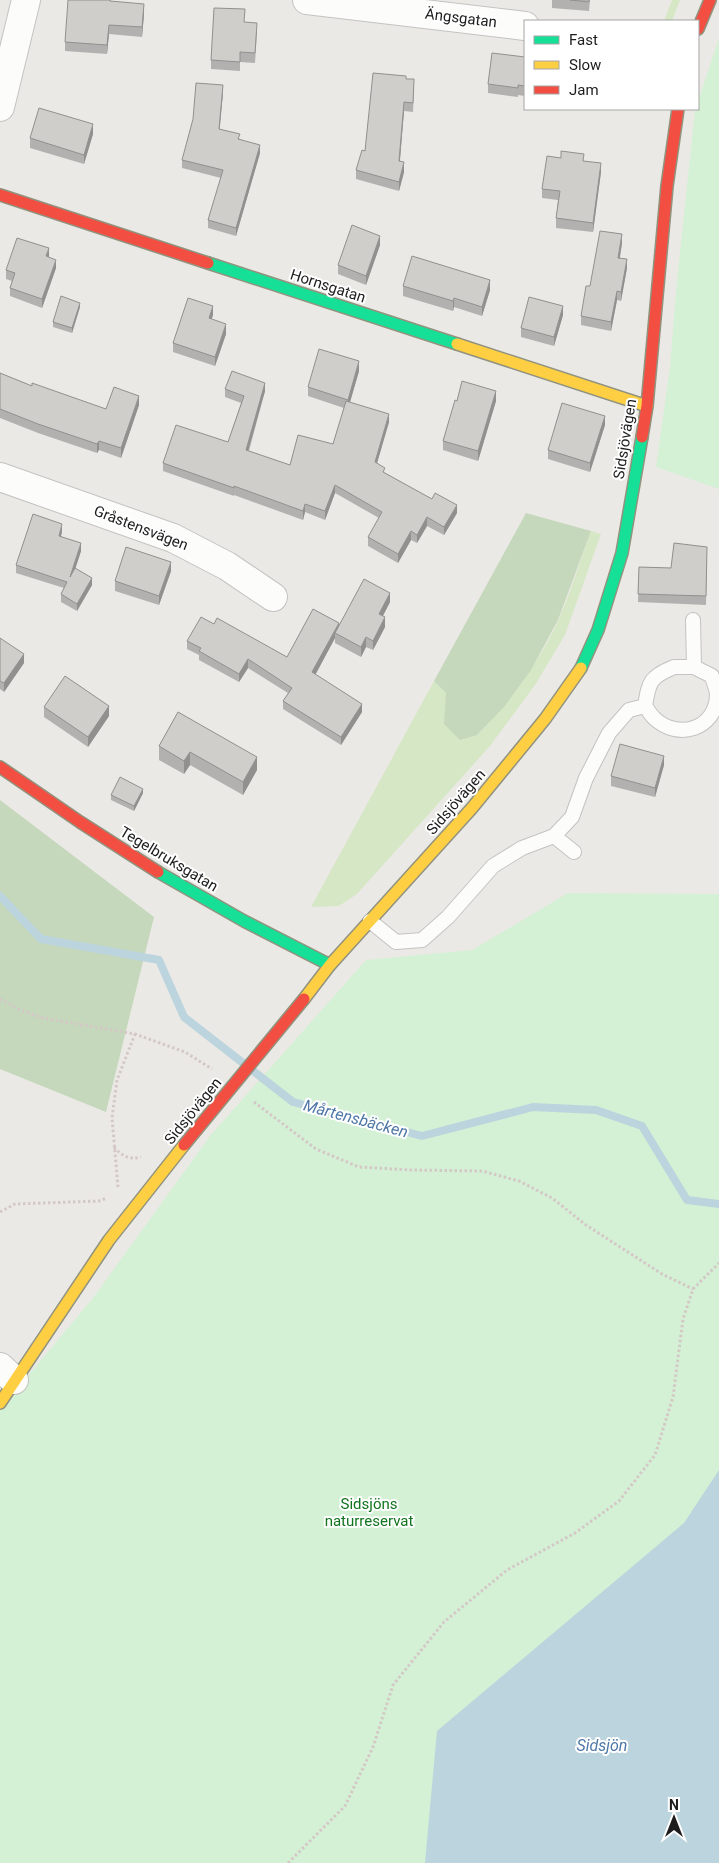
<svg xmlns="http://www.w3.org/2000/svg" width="719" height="1863" font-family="Roboto,sans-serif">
  <rect width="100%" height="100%" fill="#ebe9e5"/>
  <path fill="#d6e7c5" d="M672 0H680L672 21H664Z
    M591 531 601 534 565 635 535 685 490 746 357 894 339 906 311 907 434 681 446 693 477 735C510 701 538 664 558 621 571 592 580 561 591 531Z"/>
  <path fill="#c5d8bc" d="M526 513 591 531 558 620 531 670 504 707 477 735 460 740 444 724 446 693 434 681Z
    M0 800 154 917 106 1112 0 1069Z"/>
  <path fill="#d4f0d5" d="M719 38V489L656 467 670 367 676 291 695 110 698 109V101Z
    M568 893 719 894V1863H0V1409L93 1298 210 1136 366 960 472 950Z"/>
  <path fill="#bbd4dd" d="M719 1470V1863H425L437 1731 684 1523Z"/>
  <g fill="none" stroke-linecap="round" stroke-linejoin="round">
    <path stroke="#bbd4dd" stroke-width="8" d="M0 896 41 939 159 960 184 1017 293 1102 422 1136 533 1107 596 1110 642 1126 687 1200 719 1204"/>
    <g stroke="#c4c3c1" stroke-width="16">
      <path id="lane" d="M693 620 694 667
        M674 667H694L712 676C713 682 717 689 717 695 716 729 678 741 654 718 651 715 648 710 645 706 649 681 650 677 674 667Z
        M554 836 574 852
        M370 921 396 942 422 940 448 917 493 866 522 848 554 836 572 817 586 778 609 733 629 710 645 706"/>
    </g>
    <g stroke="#c4c3c1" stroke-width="30">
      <path id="street" d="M307 0 525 26
        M0 107 26 0
        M0 477 173 538 227 566 273 597
        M0 1367 14 1380"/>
    </g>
    <g stroke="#91937f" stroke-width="14">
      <path id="fast" d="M208 263 457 344
        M581 668 598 630 622 553 642 437
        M158 872 244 921 330 965"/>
    </g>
    <g stroke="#91937f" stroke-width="14">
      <path id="slow" d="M457 344 647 406
        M304 999 330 965 472 808 545 719 581 668
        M0 1403 109 1240 184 1145"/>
    </g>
    <g stroke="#91937f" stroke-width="14">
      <path id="jam" d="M698 29 710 0
        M0 195 208 263
        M642 437 647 406 667 186 678 109
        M0 767 80 822 158 872"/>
    </g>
    <path stroke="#d4c8c6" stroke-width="3" stroke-dasharray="2.5 2.5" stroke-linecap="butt" d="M0 999 20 1010 43 1018 135 1034 185 1052 212 1069
      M254 1102 316 1149 359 1167 411 1170 482 1171 519 1181 552 1198 586 1225 662 1274 693 1289
      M114 1147C122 1156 129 1160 141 1157
      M118 1187 112 1118 117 1080 135 1034
      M0 1212 15 1204 99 1201 107 1198
      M288 1863 345 1806 373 1747 393 1685 444 1622 507 1570 575 1533 619 1501 655 1455 673 1397 683 1319 693 1289 719 1263"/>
    <use href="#lane" stroke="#fcfcfb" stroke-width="14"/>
    <use href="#street" stroke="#fcfcfb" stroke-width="28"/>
    <use href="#fast" stroke="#16e098" stroke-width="11"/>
    <use href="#slow" stroke="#ffcf43" stroke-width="11"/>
    <use href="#jam" stroke="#f24e42" stroke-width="11"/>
    <g stroke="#91937f" stroke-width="14" stroke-linecap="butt">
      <path id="jam-bridge" d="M184 1145 304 999"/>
    </g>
    <use href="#jam-bridge" stroke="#f24e42" stroke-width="11"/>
  </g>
  <path fill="#b3b1af" d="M111 0V1L144 14 142 37 109 34 107 54 65 51V42Z
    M552 0H590L589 11 552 8Z
    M244 22 257 32 255 63 240 62V71L211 69V60Z
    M525 57V96L518 95V97L488 93V84Z
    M406 79 414 88 413 112 404 111 400 161 404 172 399 191 356 179V170L365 151Z
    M223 93 219 129 240 139 260 153 236 236 208 228V220L221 178 182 168V160Z
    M93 134 84 164 30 148V138Z
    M584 161 601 172 593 232 556 228V218L558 200 542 198V189Z
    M622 243 620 258 627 268 621 301 617 300 611 331 581 325V316L590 286Z
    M380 245 366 285 338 274V265Z
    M49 257 56 268 42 308 10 296V288L12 281 6 279V270Z
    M403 286 490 290 482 316 454 307 453 311 403 296Z
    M80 307 72 333 53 327V322Z
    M213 315 211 319 226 334 215 366 173 352V343Z
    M563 315 554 346 521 337V328Z
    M359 371 350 402 389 422 377 463 385 473 457 513 444 535 427 526 417 543 411 540 398 563 368 546V537L379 518 335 493 325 520 305 512 303 520 234 495V496L163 471V463L228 442 241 403 225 397V389L265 391 249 451 290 465 333 444 344 408 308 396V387Z
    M0 373 32 386 106 409 139 405 121 458 99 450 97 453 38 433 0 418Z
    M496 401 478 461 443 450V441Z
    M605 425 590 472 548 459V450Z
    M62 532 61 536 81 551 75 569 92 585 77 611 61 602V594L64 588 16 573V565Z
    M707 555 706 605 638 602 639 567 671 568Z
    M171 571 159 605 115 591V581Z
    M390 602 383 616 385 627 373 650 366 647 361 657 335 643V638L315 675 362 712 341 745 283 709V701L288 693 248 668 239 682 199 660V655L187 649V641L214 624 287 657 339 626Z
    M0 638 24 663 4 692 0 689Z
    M44 707 109 716 88 747 44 717Z
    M178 712 257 770 243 795 190 765 184 774 159 760V746Z
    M664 765 655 797 611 786V776Z
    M143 793 134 811 111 800V795Z"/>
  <path fill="#92908e" d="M144 4V14L142 37V27Z
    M109 25V34L107 54V45Z
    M223 85V93L219 137V129Z
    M404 102V111L399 170V161Z
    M93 124V134L84 164V155Z
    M260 145V153L236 236V228Z
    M404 162V172L399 191V182Z
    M601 163V172L593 232V223Z
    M622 234V243L618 267V258Z
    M380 236V245L366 285V276Z
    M49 248V257L46 256Z
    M627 259V268L621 301V292Z
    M56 260V268L42 308V299Z
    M490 280V290L482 316V307Z
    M617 291V300L611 331V322Z
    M454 298V307L453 311V301Z
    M80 303V307L72 333V328Z
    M213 306V315L209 328V318Z
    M563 306V315L554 346V337Z
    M226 324V334L215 366V357Z
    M359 361V371L348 409V400Z
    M265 383V391L246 458V450Z
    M496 391V401L478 461V451Z
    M139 396V405L121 458V448Z
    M389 414V422L375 470V462Z
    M605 416V425L590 472V463Z
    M99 441V450L97 453V444Z
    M335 485V493L325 520V511Z
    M305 504V512L303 520V511Z
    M457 505V513L444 535V527Z
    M427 517V526L417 543V535Z
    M62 524V532L59 543V536Z
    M411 531V540L398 563V554Z
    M81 543V551L70 585V577Z
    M171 562V571L159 605V596Z
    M92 578V585L77 611V604Z
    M390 593V602L379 623V614Z
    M385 617V627L373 650V641Z
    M339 623V631L335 633V638L312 681V672Z
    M366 637V647L361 657V647Z
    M24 654V663L4 692V683Z
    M248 659V668L239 682V674Z
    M362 704V712L341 745V737Z
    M109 706V716L88 747V737Z
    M190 752V765L184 774V761Z
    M664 756V765L655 797V788Z
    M257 757V770L243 795V782Z
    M143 789V793L134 811V806Z"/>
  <path fill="#d0cecb" stroke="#92908e" d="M68 0H110V1L144 4 142 27 109 25 107 45 65 42Z
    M570 0H589V2Z
    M214 8 245 9 244 22 257 23 255 53 240 52V62L211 60Z
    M492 53 525 57V86L518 85V88L488 84Z
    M373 73 406 76V79H414L413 103 404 102 399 161 404 162 399 182 356 170 362 150 365 151Z
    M196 83 223 85 219 129 240 134 238 139 260 145 236 228 208 220 223 170 182 160 193 119Z
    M39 108 93 124 84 155 30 138Z
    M561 151 584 154 583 161 601 163 593 223 556 218 560 191 542 189 547 156 561 158Z
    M352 225 380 236 366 276 338 265Z
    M600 231 622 234 618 258 627 259 621 292 617 291 611 322 581 316 586 286H590Z
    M17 238 49 248 46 256 56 260 42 299 10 288 15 273 6 270Z
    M412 256 490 280 482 307 454 298 453 301 403 286Z
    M61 296 80 303 72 328 53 322Z
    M529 297 563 306 554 337 521 328Z
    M188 298 213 306 209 318 226 324 215 357 173 343Z
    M319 349 359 361 348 400 308 387Z
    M232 371 265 383 246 450 290 465 298 435 333 444 346 401 389 414 375 462 385 468 383 472 432 499 435 493 457 505 444 527 427 517 417 535 411 531 398 554 368 537 382 512 335 485 325 511 305 504 303 511 234 486V488L163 463 176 425 228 442 244 396 225 389Z
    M0 373 32 386V383L106 409 114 387 139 396 121 448 99 441 97 444 38 424 0 409Z
    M462 381 496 391 478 451 443 441 455 400 457 401Z
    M562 403 605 416 590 463 548 450Z
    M33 514 62 524 59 536 81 543 70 577 75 568 92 578 77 604 61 594 67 582 16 565Z
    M674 543 707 547 706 596 638 594 639 567 671 568Z
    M126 547 171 562 159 596 115 581Z
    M364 579 390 593 379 614 385 617 373 641 366 637 361 647 335 633Z
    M313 609 339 623 312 672 362 704 341 737 283 701 292 688 248 659 239 674 199 651 201 648 187 641 201 617 214 624 217 618 287 657Z
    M0 638 24 654 4 683 0 681Z
    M65 676 109 706 88 737 44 707Z
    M178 712 257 757 243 782 190 752 184 761 159 746Z
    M620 744 664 756 655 788 611 776Z
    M120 777 143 789 134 806 111 795Z"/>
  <g text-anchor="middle" stroke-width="4" stroke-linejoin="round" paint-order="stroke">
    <g font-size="15" fill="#1d1d1d" stroke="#fff">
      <text transform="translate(461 18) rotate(7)" y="5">Ängsgatan</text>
      <text transform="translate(328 286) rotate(18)" y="5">Hornsgatan</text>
      <text transform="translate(625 439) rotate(-81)" y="5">Sidsjövägen</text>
      <text transform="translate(141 528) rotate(21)" y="5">Gråstensvägen</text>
      <text transform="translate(456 802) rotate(-49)" y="5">Sidsjövägen</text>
      <text transform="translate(169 859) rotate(31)" y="5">Tegelbruksgatan</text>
      <text transform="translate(193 1111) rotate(-51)" y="5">Sidsjövägen</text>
    </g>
    <g font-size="15" fill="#12741e" stroke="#fff">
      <text x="369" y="1509">Sidsjöns<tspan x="369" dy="17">naturreservat</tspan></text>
    </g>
    <g font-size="16" font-style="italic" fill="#4f77a6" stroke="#fff">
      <text transform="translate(356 1118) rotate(15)" y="6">Mårtensbäcken</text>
      <text x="602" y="1751">Sidsjön</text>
    </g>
  </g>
  <rect x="524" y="20" width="175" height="90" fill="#ffffff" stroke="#a5a5a5"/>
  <rect x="534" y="36" width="25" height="8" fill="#16e098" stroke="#a5a5a5"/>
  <text x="569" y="45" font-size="15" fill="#1d1d1d">Fast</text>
  <rect x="534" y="61" width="25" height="8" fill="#ffcf43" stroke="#a5a5a5"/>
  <text x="569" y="70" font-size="15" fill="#1d1d1d">Slow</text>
  <rect x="534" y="86" width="25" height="8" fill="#f24e42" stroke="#a5a5a5"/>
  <text x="569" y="95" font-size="15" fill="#1d1d1d">Jam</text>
  <g transform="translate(674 1818)" stroke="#ffffff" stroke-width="4" paint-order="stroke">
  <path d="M0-4L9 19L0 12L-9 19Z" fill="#1d1d1d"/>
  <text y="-8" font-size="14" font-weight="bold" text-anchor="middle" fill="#1d1d1d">N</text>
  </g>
</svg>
